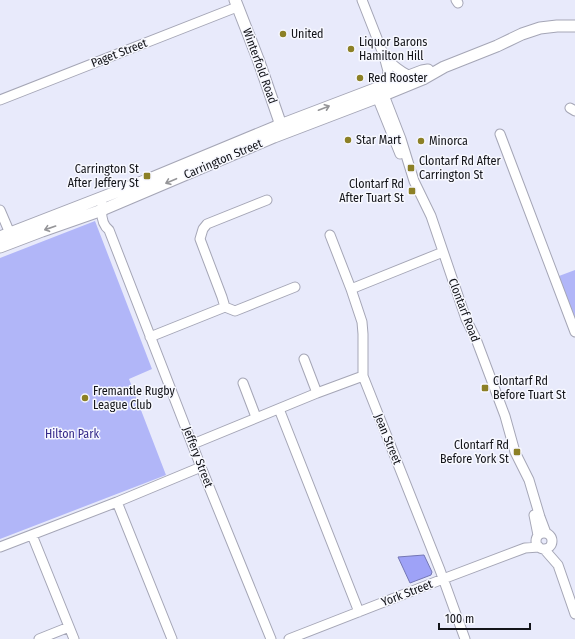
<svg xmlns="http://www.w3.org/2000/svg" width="575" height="639" font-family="'Fira Sans Condensed',sans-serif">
  <rect width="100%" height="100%" fill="#e8eafb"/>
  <path fill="#b1b6f8" d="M95 221 152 369 129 379 166 475 0 539V258Z
    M575 270V316H574L559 276Z"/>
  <path fill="#9ea2f7" stroke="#7477b4" d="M424 555 432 572 431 575 410 583 398 557Z"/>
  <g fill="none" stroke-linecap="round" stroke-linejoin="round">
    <g stroke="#a5a6b6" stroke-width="11">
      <path id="minor" d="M362 0 384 56 388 71 386 85
        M456 0 458 3
        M385 57C393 65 399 71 410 76
        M382 90 401 139 414 181 431 216 466 319 476 339 505 416 515 452 529 480 540 517 546 533
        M375 92 400 154
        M0 100 237 7
        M570 108 575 111
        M500 134 575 332
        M102 204C101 213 101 224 109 230L201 467 271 639
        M0 210 12 238
        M330 235 351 289 362 322 363 334V376L440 570 465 639
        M351 289 443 252
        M225 307 222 297 200 239 203 229 207 224 267 200
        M150 337 225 307 235 311 295 287
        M304 359 317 393
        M243 383 256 417
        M279 409 359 612
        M193 444 317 393 363 376
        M117 502 172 639
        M534 515 538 535
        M536 541a8 8 0 1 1 16 0a8 8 0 1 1-16 0Z
        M32 535 74 639
        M0 547 117 502 201 467
        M544 549 558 565 575 614
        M39 639 69 627
        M289 639 443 579 525 548 539 547"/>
    </g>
    <g stroke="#a5a6b6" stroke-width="13">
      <path id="major" d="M235 0 258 59 283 131
        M0 237 147 180 275 127 422 71 428 70
        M0 247 42 231 102 210 274 137 384 95 423 79 444 67 497 46 522 34 540 28 557 26H575"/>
    </g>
    <use href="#minor" stroke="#fff" stroke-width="9"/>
    <use href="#major" stroke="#fff" stroke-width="11"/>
  </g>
  <defs><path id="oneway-shaft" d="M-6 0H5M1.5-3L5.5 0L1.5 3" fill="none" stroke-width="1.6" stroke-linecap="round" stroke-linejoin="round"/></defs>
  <g stroke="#959598">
    <use href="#oneway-shaft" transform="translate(324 108) rotate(-21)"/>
    <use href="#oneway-shaft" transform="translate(171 181) rotate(157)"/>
    <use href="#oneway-shaft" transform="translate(50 228) rotate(161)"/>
  </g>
  <g fill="#8c8026" stroke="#f7f8ff" stroke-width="1.5">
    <circle cx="283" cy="34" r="4"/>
    <circle cx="351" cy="49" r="4"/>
    <circle cx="360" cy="78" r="4"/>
    <circle cx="348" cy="140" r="4"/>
    <circle cx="421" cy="141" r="4"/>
    <rect x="407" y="164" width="8" height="8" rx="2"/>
    <rect x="143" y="172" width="8" height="8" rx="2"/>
    <rect x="408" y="187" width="8" height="8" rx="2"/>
    <rect x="481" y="384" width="8" height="8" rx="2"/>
    <circle cx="85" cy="398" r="4"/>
    <rect x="513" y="448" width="8" height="8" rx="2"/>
  </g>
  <g text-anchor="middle" stroke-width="3" stroke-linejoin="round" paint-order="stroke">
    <g font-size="12" fill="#131419" stroke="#f7f8ff" text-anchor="start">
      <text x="291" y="38">United</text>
      <text x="359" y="46">Liquor Barons<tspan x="359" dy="14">Hamilton Hill</tspan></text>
      <text x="368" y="82">Red Rooster</text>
      <text x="356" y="144">Star Mart</text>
      <text x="429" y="145">Minorca</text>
      <text x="419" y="165">Clontarf Rd After<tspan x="419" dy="14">Carrington St</tspan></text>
      <text x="139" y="173" text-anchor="end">Carrington St<tspan x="139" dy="14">After Jeffery St</tspan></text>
      <text x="404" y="188" text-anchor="end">Clontarf Rd<tspan x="404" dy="14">After Tuart St</tspan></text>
      <text x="493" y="385">Clontarf Rd<tspan x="493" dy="14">Before Tuart St</tspan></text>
      <text x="93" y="395">Fremantle Rugby<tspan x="93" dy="14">League Club</tspan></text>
      <text x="509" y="449" text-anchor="end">Clontarf Rd<tspan x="509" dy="14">Before York St</tspan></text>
    </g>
    <g font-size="12" fill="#131419" stroke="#f7f8ff">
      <text transform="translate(119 53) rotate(-21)" y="4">Paget Street</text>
      <text transform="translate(260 66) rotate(70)" y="4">Winterfold Road</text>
      <text transform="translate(223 159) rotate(-23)" y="4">Carrington Street</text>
      <text transform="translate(464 310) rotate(69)" y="4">Clontarf Road</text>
      <text transform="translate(388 439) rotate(68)" y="4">Jean Street</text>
      <text transform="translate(198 457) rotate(69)" y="4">Jeffery Street</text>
      <text transform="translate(407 593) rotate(-21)" y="4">York Street</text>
    </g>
    <g font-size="12" fill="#352a8a" stroke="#f7f8ff">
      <text x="72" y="438">Hilton Park</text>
    </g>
  </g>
  <path d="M439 623v6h91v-6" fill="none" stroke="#131419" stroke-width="2"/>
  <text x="445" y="623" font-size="12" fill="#131419" stroke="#f7f8ff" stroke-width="3" paint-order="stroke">100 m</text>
</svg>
